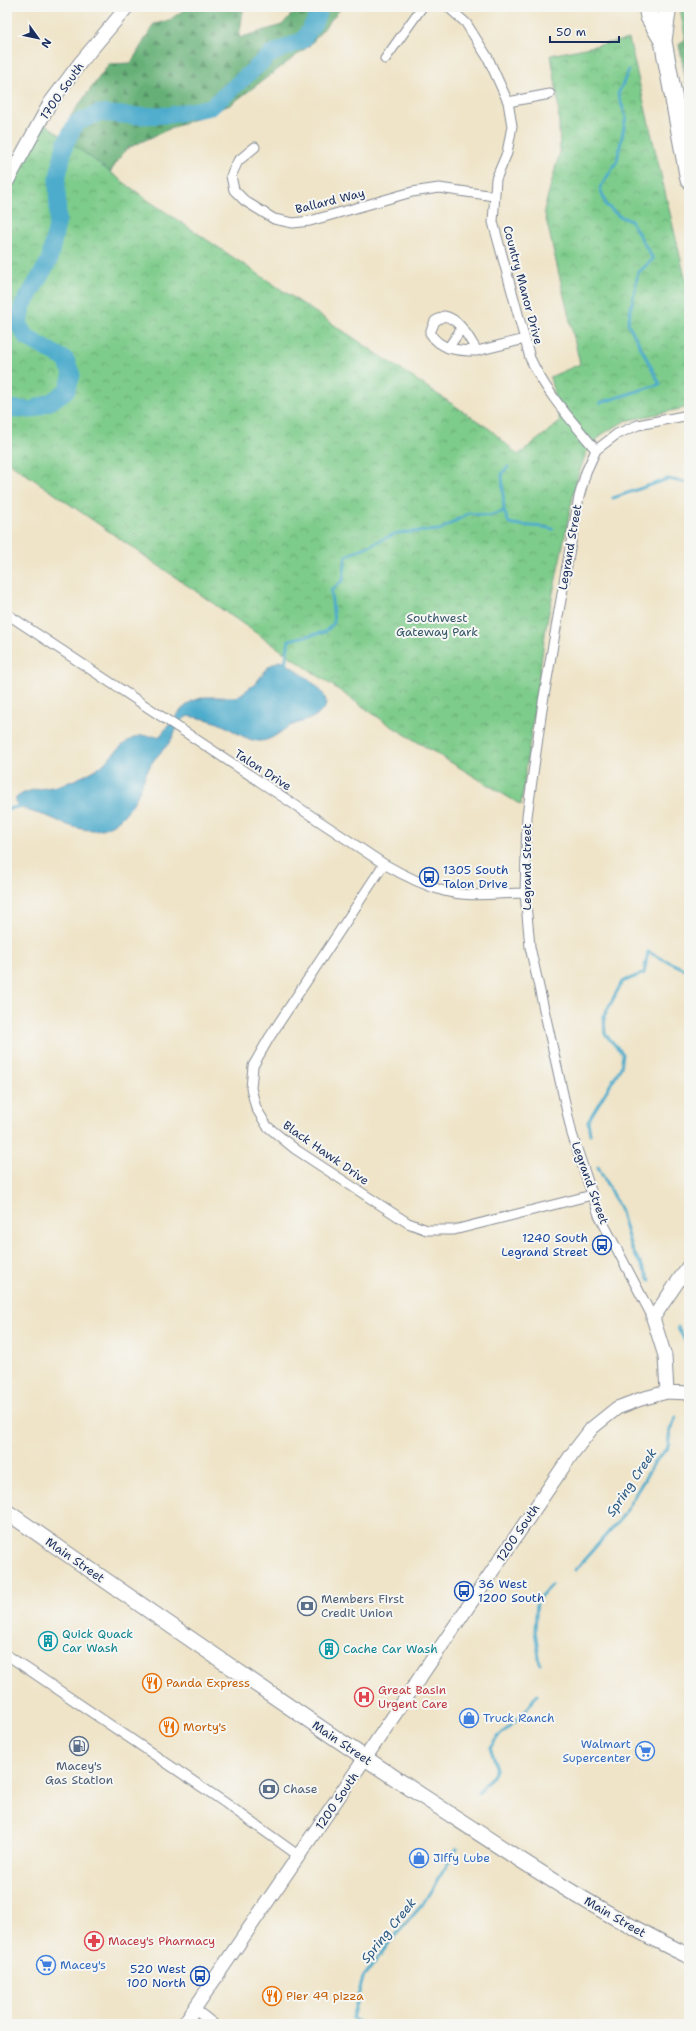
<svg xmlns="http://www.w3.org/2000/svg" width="696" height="2031" font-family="'Shantell Sans',sans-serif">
  <defs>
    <pattern id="forest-firs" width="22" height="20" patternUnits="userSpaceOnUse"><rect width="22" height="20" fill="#66b077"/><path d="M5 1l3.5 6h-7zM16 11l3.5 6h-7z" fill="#539065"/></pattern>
    <pattern id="park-crowns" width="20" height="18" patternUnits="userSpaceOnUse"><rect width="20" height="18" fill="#7ecc8b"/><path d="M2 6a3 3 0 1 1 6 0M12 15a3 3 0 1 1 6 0" fill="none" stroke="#66a675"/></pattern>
  </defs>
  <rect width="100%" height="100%" fill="#f6f6f2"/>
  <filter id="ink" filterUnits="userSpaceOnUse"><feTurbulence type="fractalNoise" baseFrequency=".025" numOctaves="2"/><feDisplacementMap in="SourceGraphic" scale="8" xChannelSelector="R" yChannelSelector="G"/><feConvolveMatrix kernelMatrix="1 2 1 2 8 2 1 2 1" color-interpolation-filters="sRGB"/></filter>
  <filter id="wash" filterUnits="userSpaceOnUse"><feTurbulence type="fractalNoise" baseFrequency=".012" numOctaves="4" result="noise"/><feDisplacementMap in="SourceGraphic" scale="16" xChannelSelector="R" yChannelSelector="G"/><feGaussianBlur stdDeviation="0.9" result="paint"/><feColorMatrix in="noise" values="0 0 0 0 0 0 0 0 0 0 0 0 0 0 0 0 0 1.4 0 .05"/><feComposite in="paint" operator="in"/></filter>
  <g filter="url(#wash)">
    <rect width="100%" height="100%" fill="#efe4c8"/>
    <path fill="#7ecc8b" stroke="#4c7e74" d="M680 7H689V60Z"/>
    <path fill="url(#forest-firs)" stroke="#40706a" d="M188 7H232L243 11 239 38 282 25 298 7H342L309 46 230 105 167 130 126 149 72 228 70 117 109 64 131 63 154 24 168 21Z
      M689 34V99L679 44Z"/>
    <path fill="url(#park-crowns)" stroke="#4c7e74" d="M629 39 689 294V407L625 421 601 435 586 453 576 482 546 627 521 805 388 724 7 461V196L44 123 149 201 491 430 518 455 560 422 550 377 580 364 544 210 560 151 558 99 551 55Z"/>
    <path fill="#4daccc" stroke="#346e95" d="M279 661 285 662C295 671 341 695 321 712 312 720 300 722 290 726 279 732 271 742 257 741 243 739 231 728 218 723 209 719 198 718 188 716 178 721 176 733 169 743 164 750 156 756 151 764 144 775 141 789 135 800 113 836 89 836 54 819 41 813 27 813 15 803L16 798C27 788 47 789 62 785 75 780 89 774 101 766 112 757 122 742 136 737 144 733 154 738 160 736L182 709 192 701 205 697H237L255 684 269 666Z"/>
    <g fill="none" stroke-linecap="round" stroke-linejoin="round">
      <path stroke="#4daccc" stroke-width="3" d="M600 403 660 384 628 323 638 273 653 259 631 221 619 216 606 205 600 188 617 161 626 117 618 94 629 70
        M689 497V501
        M613 498 668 479 689 483
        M504 511 502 473 508 467
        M285 665 289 640 325 632 334 623 331 591 343 580 346 556 397 533 440 530 469 513 489 516 504 511 509 523C525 527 538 525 553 529
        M7 809 23 806
        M590 1134 588 1121 621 1067 623 1054 605 1034 604 1016 622 982 644 973 648 952 684 969H689
        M598 1167 620 1209 631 1248 650 1280
        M678 1327 687 1345 689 1361
        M575 1570 622 1517 654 1463 668 1447 670 1430 676 1417
        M540 1664 535 1630 537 1600 551 1585
        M478 1793C493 1774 502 1772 490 1748L497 1738 520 1717 537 1695
        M361 2024 352 2018 363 1978 389 1943 422 1905 457 1849"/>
      <path stroke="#4daccc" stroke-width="17" d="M7 408 31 410 52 401 67 390 72 375 66 360 26 337 19 325 22 307 49 261 58 220 57 181 65 144 76 123 99 113 134 116 170 115 211 107 271 54 303 40 314 23 321 7"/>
    </g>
  </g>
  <g filter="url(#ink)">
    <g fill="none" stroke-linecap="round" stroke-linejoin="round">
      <g stroke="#858a93" stroke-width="11">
        <path id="street" d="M448 7 466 23 488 58 508 102 512 126 507 153 496 179 493 222 530 358C546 393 572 421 596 450
          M385 59 422 7
          M508 102 550 94
          M255 147 238 161 231 176 234 190 245 201 274 219 293 223 310 221 412 192 439 188 494 196
          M448 348 462 328
          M477 351C459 351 440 350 430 333L435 321 444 316C460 319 469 338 477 351L525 339
          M7 614 384 864C403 875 423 885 444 891 469 898 499 893 525 893
          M384 864 269 1038 253 1066 251 1088 256 1108 267 1126 295 1149 408 1223 427 1230H454L592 1195
          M653 1318 599 1215 572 1134 530 947 525 893 527 816 543 702 579 497 586 472 596 450 617 434 638 425 689 415
          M7 1655 224 1802 299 1856
          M195 2009 214 2024"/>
      </g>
      <g stroke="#858a93" stroke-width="15">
        <path id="secondary" d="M7 182 50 103 80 63 127 7
          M667 1392 665 1356 653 1318 689 1265
          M184 2024 572 1454 592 1428 617 1408 641 1399 667 1392 689 1393"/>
      </g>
      <g stroke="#858a93" stroke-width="17">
        <path id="primary" d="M7 1512C144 1607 280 1702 419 1794 507 1851 594 1911 689 1956"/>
      </g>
      <g stroke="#858a93" stroke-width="19">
        <path id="highway" d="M647 7 649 17 663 41 689 180
          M663 41 667 12 666 7"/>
      </g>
      <use href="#street" stroke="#fff" stroke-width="9"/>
      <use href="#secondary" stroke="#fff" stroke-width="13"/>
      <use href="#primary" stroke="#fff" stroke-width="15"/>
      <use href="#highway" stroke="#fff" stroke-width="17"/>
    </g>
  </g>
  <defs>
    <g id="bus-ring" transform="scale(1)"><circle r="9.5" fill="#f6f6f2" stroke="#1a4fb4" stroke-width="1.5"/><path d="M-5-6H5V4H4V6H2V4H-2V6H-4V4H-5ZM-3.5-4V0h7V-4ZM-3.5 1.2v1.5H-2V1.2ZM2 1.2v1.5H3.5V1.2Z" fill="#1a4fb4"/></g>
    <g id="bank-ring" transform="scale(1)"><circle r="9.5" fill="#f6f6f2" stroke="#5c6f8a" stroke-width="1.5"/><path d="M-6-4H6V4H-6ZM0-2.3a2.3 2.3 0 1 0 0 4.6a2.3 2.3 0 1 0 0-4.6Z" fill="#5c6f8a"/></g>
    <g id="building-ring" transform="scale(1)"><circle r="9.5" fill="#f6f6f2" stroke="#0f9aa8" stroke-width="1.5"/><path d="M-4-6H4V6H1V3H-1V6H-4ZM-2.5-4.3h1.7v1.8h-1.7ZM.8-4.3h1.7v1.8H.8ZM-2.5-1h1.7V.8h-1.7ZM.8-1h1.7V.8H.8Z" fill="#0f9aa8"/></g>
    <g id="restaurant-ring" transform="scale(1)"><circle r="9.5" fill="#f6f6f2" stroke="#e8710a" stroke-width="1.5"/><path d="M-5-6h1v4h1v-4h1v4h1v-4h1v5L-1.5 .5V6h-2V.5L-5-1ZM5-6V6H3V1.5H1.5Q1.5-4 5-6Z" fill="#e8710a"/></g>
    <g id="hospital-ring" transform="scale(1)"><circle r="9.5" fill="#f6f6f2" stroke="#e0444e" stroke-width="1.5"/><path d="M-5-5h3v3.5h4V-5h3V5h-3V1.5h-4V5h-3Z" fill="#e0444e"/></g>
    <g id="shop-ring" transform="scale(1)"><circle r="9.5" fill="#f6f6f2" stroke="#3f7fe0" stroke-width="1.5"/><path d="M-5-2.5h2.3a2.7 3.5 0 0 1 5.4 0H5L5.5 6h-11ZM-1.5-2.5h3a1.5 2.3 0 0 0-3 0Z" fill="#3f7fe0"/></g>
    <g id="fuel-ring" transform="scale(1)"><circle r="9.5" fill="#f6f6f2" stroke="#5c6f8a" stroke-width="1.5"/><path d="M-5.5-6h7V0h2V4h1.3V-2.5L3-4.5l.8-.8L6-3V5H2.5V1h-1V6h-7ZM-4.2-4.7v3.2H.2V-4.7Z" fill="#5c6f8a"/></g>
    <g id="supermarket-ring" transform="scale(1)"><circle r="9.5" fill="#f6f6f2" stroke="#3f7fe0" stroke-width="1.5"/><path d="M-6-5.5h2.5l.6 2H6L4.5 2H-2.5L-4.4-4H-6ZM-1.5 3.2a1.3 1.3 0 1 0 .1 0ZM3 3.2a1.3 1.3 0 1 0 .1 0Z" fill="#3f7fe0"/></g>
    <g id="pharmacy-ring" transform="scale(1)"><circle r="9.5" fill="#f6f6f2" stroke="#e0444e" stroke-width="1.5"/><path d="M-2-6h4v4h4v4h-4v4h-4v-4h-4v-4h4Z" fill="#e0444e"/></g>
  </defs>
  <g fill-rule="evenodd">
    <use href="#bus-ring" x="429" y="877"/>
    <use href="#bus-ring" x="602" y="1245"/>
    <use href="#bus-ring" x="464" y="1591"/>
    <use href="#bank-ring" x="307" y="1606"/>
    <use href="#building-ring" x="48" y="1641"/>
    <use href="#building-ring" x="329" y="1649"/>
    <use href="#restaurant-ring" x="152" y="1683"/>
    <use href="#hospital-ring" x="364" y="1697"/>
    <use href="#shop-ring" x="469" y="1718"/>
    <use href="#restaurant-ring" x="169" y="1727"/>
    <use href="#fuel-ring" x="79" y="1746"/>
    <use href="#supermarket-ring" x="645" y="1751"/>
    <use href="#bank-ring" x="269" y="1789"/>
    <use href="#shop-ring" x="419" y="1858"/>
    <use href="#pharmacy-ring" x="94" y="1941"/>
    <use href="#supermarket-ring" x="46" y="1965"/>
    <use href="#bus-ring" x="200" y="1976"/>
    <use href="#restaurant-ring" x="272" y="1996"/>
  </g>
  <g text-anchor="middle" stroke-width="4" stroke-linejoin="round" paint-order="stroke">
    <g font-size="12" fill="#1b2f5e" stroke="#f6f6f2">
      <text transform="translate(62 91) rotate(-55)" y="4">1700 South</text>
      <text transform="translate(330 201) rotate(-14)" y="4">Ballard Way</text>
      <text transform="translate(523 285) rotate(75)" y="4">Country Manor Drive</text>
      <text transform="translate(570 547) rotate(-80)" y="4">Legrand Street</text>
      <text transform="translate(263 770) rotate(33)" y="4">Talon Drive</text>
      <text transform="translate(527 867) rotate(-90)" y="4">Legrand Street</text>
      <text transform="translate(326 1153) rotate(35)" y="4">Black Hawk Drive</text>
      <text transform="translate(590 1183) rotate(70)" y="4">Legrand Street</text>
      <text transform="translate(518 1533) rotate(-56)" y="4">1200 South</text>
      <text transform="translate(75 1560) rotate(35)" y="4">Main Street</text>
      <text transform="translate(342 1743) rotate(34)" y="4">Main Street</text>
      <text transform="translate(337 1801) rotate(-56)" y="4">1200 South</text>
      <text transform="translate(615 1917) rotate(30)" y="4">Main Street</text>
    </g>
    <g font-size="12" fill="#345669" stroke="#f6f6f2">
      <text x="437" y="622">Southwest<tspan x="437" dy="14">Gateway Park</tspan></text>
    </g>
    <g font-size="12" fill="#164399" stroke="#f6f6f2" text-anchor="start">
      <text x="443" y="874">1305 South<tspan x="443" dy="14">Talon Drive</tspan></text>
      <text x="588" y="1242" text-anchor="end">1240 South<tspan x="588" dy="14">Legrand Street</tspan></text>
      <text x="478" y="1588">36 West<tspan x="478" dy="14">1200 South</tspan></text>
      <text x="186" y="1973" text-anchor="end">520 West<tspan x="186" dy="14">100 North</tspan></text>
    </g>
    <g font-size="12" fill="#4e5e75" stroke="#f6f6f2" text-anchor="start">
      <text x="321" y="1603">Members First<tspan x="321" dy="14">Credit Union</tspan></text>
      <text x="79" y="1770" text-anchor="middle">Macey's<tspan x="79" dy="14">Gas Station</tspan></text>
      <text x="283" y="1793">Chase</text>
    </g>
    <g font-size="12" fill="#0d838f" stroke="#f6f6f2" text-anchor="start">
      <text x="62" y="1638">Quick Quack<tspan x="62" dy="14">Car Wash</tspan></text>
      <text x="343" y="1653">Cache Car Wash</text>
    </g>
    <g font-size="12" fill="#c56008" stroke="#f6f6f2" text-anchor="start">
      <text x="166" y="1687">Panda Express</text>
      <text x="183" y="1731">Morty's</text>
      <text x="286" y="2000">Pier 49 pizza</text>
    </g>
    <g font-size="12" fill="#be3a42" stroke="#f6f6f2" text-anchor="start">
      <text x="378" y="1694">Great Basin<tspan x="378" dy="14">Urgent Care</tspan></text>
      <text x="108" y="1945">Macey's Pharmacy</text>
    </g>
    <g font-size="12" fill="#366cbe" stroke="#f6f6f2" text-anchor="start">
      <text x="483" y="1722">Truck Ranch</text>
      <text x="631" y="1748" text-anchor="end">Walmart<tspan x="631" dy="14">Supercenter</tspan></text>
      <text x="433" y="1862">Jiffy Lube</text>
      <text x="60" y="1969">Macey's</text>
    </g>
    <g font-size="13" font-style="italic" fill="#2c5b84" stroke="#f6f6f2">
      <text transform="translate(631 1482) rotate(-56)" y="5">Spring Creek</text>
      <text transform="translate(388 1930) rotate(-51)" y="5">Spring Creek</text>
    </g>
  </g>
  <rect width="696" height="2031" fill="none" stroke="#f6f6f2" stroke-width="24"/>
  <g transform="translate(38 38) rotate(123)" stroke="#f6f6f2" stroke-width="3" paint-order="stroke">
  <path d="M0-3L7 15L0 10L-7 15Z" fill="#1b2f5e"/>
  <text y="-6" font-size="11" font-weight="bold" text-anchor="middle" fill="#1b2f5e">N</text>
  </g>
  <path d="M550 36v6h69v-6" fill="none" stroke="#1b2f5e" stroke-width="2"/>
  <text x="556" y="36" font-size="12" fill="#1b2f5e" stroke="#f6f6f2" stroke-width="3" paint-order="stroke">50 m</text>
</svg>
